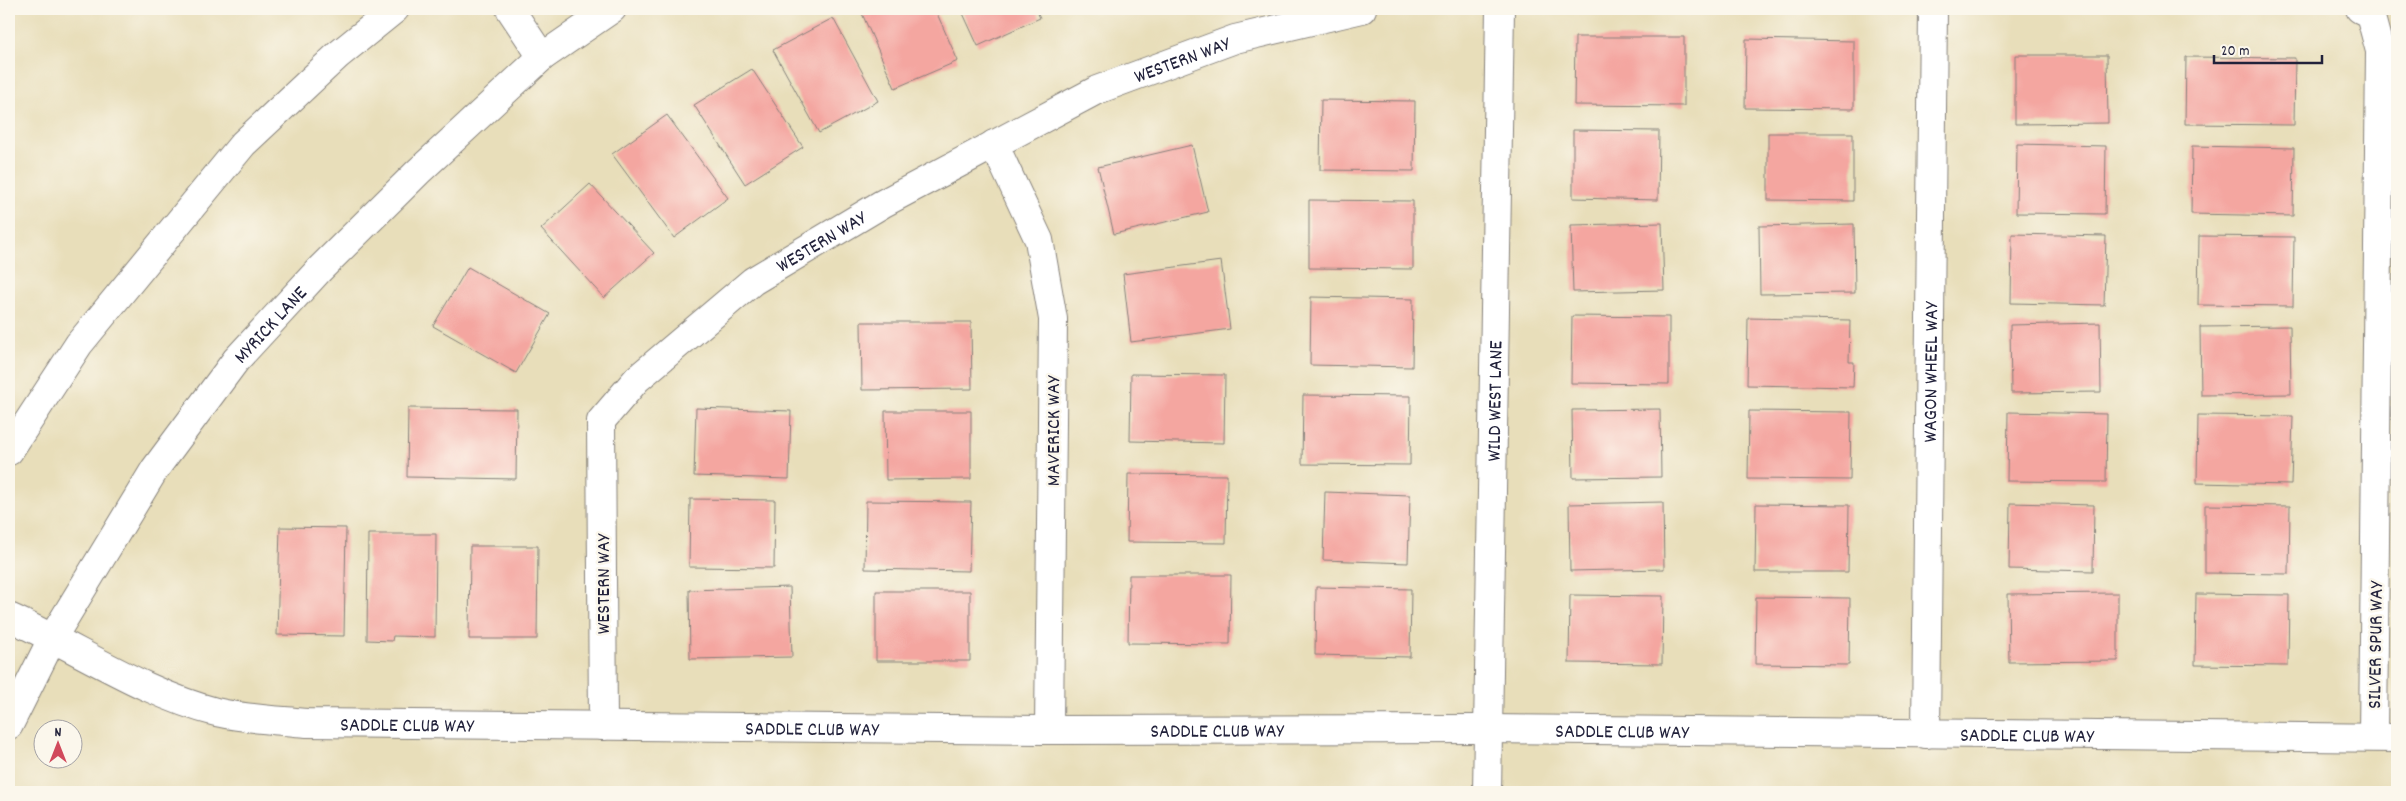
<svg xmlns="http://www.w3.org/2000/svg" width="2406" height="801" font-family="Dekko,sans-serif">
  <rect width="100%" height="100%" fill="#fbf7ec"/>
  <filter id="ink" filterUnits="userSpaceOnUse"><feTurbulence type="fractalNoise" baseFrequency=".02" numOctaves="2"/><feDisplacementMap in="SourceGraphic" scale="10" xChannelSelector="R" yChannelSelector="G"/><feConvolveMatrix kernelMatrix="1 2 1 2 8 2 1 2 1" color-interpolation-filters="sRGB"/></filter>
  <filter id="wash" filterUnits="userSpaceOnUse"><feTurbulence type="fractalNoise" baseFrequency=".0096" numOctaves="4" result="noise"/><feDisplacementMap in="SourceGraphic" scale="20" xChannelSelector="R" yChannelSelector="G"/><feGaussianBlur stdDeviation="1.12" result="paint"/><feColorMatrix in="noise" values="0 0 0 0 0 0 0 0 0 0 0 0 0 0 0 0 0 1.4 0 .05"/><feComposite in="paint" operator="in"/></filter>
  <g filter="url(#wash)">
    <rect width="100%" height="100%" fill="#e8deba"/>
    <g id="blocks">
      <path fill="#f4a6a0" d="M860 9H935L958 61 895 88Z
        M961 9H1036L1040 18 978 46Z
        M833 18 878 101 819 133 773 50Z
        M1575 37H1684V106L1574 105Z
        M1746 39 1854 41V109L1745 108Z
        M2015 55H2107L2108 123 2015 124Z
        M2186 57 2295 58 2294 125 2185 124Z
        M752 69 803 147 745 184 694 105Z
        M1321 100 1415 101 1414 171 1320 170Z
        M667 115 728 198 674 238 612 154Z
        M1573 130 1659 131 1658 200 1573 198Z
        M1768 133H1853V201L1768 200Z
        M2017 144 2106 146 2105 214 2016 213Z
        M1192 145 1208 212 1114 234 1098 167Z
        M2192 146 2294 148 2293 216 2191 214Z
        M590 184 654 253 604 298 541 229Z
        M1309 200 1413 201V269L1309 268Z
        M1662 223 1664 290 1573 292 1571 225Z
        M1854 224 1855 293 1760 294 1759 226Z
        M2012 234 2106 236 2104 305 2011 303Z
        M2199 236 2294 237 2293 306 2198 305Z
        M1221 261 1230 329 1131 342 1123 274Z
        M468 267 550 314 516 373 433 326Z
        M1311 297 1413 299 1412 367 1310 365Z
        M1572 316 1669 317V384L1571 383Z
        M1748 318 1850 320 1849 362H1854L1853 387 1747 385Z
        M861 322H971L972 389 862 390Z
        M2100 323 2101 392 2011 393 2010 325Z
        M2290 326 2291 394 2201 395 2200 327Z
        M1131 374 1225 375 1224 443 1130 441Z
        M1303 395 1411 396 1410 465 1302 464Z
        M408 408 517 409 516 479 407 477Z
        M696 408 791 411 789 479 694 476Z
        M1660 409 1661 477 1573 478 1572 410Z
        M885 411H971V479L886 480Z
        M1749 411 1851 412 1850 480 1748 479Z
        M2008 412 2107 414 2106 482 2007 481Z
        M2198 415 2293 416 2291 485 2197 483Z
        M1128 474 1227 475 1226 543 1127 542Z
        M1325 492 1410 495 1408 563 1323 560Z
        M690 499 775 500 774 568 689 567Z
        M866 501 971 502 969 571 865 569Z
        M1663 502 1664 569 1570 571 1569 504Z
        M2010 503 2094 505 2093 571 2009 569Z
        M1756 504 1849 505 1848 572H1755Z
        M2205 505 2290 506 2289 574 2205 573Z
        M280 527 346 528 344 636 277 635Z
        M368 534H436L435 637 393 636 392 641 367 640Z
        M470 546H538L537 639H469Z
        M1129 575H1231L1230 644 1128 643Z
        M790 587 792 657 690 659 689 590Z
        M1316 587 1411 589 1410 657 1315 655Z
        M876 591H970V661H876Z
        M2118 593V661L2009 662 2008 594Z
        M2196 594 2289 595 2288 666 2195 665Z
        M1570 595 1663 596 1662 664 1569 663Z
        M1756 597 1850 598 1849 665 1755 664Z"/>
    </g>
  </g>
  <g filter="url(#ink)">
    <use href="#blocks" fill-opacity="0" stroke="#85807a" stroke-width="1"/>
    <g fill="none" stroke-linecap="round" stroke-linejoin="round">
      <g stroke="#85807a" stroke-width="30">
        <g id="minor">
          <path d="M510 9 542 57"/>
          <path d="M2360 9 2370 14 2380 51 2373 737"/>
          <path d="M994 144 1039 240 1053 319 1049 730"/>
          <path d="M9 451 79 344 243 144 338 55 395 9"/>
          <path id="s1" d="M9 617C76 647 145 694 216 712 246 719 277 720 307 723L1049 730 1488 729 2397 738"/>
          <path id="s2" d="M9 725 53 637 155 469 236 360 320 269 418 172 542 57 612 9"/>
          <path id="s3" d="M603 726 601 421 637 379 753 281 882 204 1097 90 1235 39 1362 9"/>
          <path id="s4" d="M1926 734 1933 9"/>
          <path id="s5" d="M1487 792 1500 9"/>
        </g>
      </g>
      <use href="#minor" stroke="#fff" stroke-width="28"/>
    </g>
  </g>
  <g text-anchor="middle" stroke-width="5" stroke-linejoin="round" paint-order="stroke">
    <g font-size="20" fill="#22223b" stroke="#fbf7ec">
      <text dy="7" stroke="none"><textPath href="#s3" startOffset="996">WESTERN WAY</textPath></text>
      <text dy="7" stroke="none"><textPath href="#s3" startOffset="591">WESTERN WAY</textPath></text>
      <text dy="7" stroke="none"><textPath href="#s2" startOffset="480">MYRICK LANE</textPath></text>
      <text dy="7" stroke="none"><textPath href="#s4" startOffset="362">WAGON WHEEL WAY</textPath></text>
      <text dy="7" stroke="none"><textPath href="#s5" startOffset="391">WILD WEST LANE</textPath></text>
      <text transform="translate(1052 431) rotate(-90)" y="7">MAVERICK WAY</text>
      <text transform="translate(602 584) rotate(-90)" y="7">WESTERN WAY</text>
      <text transform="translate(2374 645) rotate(-89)" y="7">SILVER SPUR WAY</text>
      <text dy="7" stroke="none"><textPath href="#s1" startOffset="420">SADDLE CLUB WAY</textPath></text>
      <text dy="7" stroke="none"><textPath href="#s1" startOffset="825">SADDLE CLUB WAY</textPath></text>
      <text dy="7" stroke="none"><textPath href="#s1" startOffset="1230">SADDLE CLUB WAY</textPath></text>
      <text dy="7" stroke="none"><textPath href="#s1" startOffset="1635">SADDLE CLUB WAY</textPath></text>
      <text dy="7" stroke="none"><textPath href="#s1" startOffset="2040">SADDLE CLUB WAY</textPath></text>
    </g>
  </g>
  <rect width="2406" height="801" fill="none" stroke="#fbf7ec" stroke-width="30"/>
  <g transform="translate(58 744)"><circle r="24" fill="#fbf7ec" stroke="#a4a2a5"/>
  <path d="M0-4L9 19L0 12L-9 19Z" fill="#d1495b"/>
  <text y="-8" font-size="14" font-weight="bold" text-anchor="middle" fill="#22223b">N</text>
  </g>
  <path d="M2214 55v8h108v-8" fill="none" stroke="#22223b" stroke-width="2.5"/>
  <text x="2221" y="55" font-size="15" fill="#22223b" stroke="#fbf7ec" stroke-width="4" paint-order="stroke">20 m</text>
</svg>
